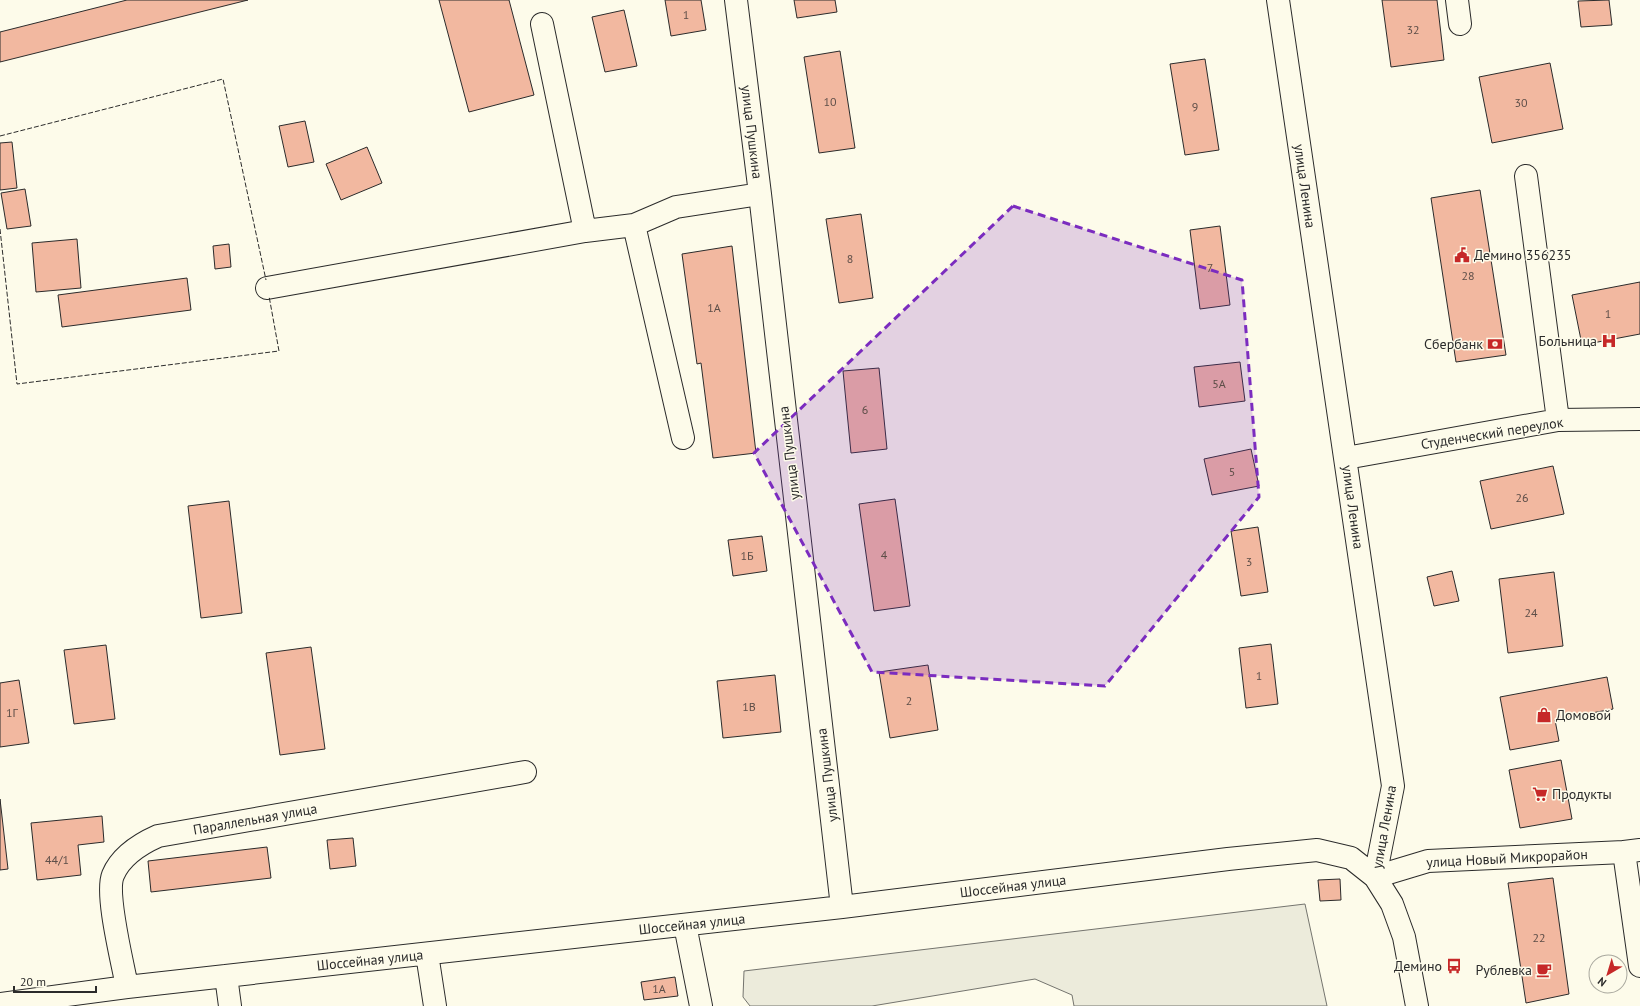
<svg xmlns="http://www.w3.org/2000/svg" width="1640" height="1006" font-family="'PT Sans',sans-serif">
  <rect width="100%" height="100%" fill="#fdfbea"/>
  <path fill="#ecebdb" stroke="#74746e" d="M1305 904 1327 1006H1074L1072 995 1035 979 872 1006H750L743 997 744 971Z"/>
  <path fill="#f2b8a0" stroke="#2b2b2b" d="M127 0H248L0 62V32Z
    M439 0H509L534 95 469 112Z
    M665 0H701L706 30 671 36Z
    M794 0H835L837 12 797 18Z
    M1382 0H1437L1444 60 1391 67Z
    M1609 0 1612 25 1581 27 1578 1Z
    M624 10 637 66 605 72 592 17Z
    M840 51 855 148 819 153 804 57Z
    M1205 59 1219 150 1185 155 1170 64Z
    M1550 63 1563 129 1492 143 1479 77Z
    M305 121 314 162 288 167 279 126Z
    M12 142 17 188 0 190V143Z
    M367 147 382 183 341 200 326 164Z
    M25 189 31 226 7 229 1 193Z
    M1480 190 1506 355 1456 362 1431 198Z
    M861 214 873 298 839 303 826 219Z
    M1220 226 1230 305 1200 309 1190 230Z
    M77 239 81 288 36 292 32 243Z
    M229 244 231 267 215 269 213 246Z
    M732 246 756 453 713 458 701 363 697 364 682 254Z
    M187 278 191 310 62 327 58 295Z
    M1640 282V334L1582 345 1572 295Z
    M1240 362 1245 401 1199 407 1194 367Z
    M879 368 887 449 851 453 843 371Z
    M1251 449 1259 486 1212 495 1204 459Z
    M1553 466 1564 514 1491 529 1480 481Z
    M895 499 910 606 874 611 859 504Z
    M229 501 242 613 201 618 188 506Z
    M1258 527 1268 592 1241 596 1231 531Z
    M762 536 767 571 733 576 728 540Z
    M1452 571 1459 601 1434 606 1427 577Z
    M1554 572 1563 646 1508 653 1499 579Z
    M1271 644 1278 704 1246 708 1239 648Z
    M106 645 115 719 74 724 64 650Z
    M311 647 325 749 280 755 266 653Z
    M928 665 938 730 890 738 879 672Z
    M775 675 781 732 723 738 717 681Z
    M1607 677 1613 709 1555 720 1559 741 1510 750 1500 697Z
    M19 680 29 743 0 747V683Z
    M1561 760 1572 819 1520 828 1509 770Z
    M0 799 8 869 0 870Z
    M102 816 104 842 78 845 81 875 37 880 31 823Z
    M353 838 356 866 330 869 327 840Z
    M267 847 271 878 151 892 148 861Z
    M1553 878 1569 994 1526 1003 1508 883Z
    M1340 879 1341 900 1320 901 1318 880Z
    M675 977 678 996 644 1000 641 982Z"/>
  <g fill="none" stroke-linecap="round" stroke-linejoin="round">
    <g stroke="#2b2b2b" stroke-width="24">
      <path id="minor" d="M736 0 760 194 842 907
        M1278 0 1393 786 1375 877 1392 904 1404 937 1417 1006
        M1457 0 1460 24
        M542 24 585 231
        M1526 176 1558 420
        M634 225 683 438
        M267 288 585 231 634 225 676 207 760 194
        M1346 458 1558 420 1640 419
        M1624 852 1640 966
        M685 925 701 1006
        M427 954 435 1006
        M226 976 230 1006
        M127 987C123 964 105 894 113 875 121 856 140 844 158 836L525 772
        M0 1004 127 987 842 907 1228 859 1317 850 1351 858 1375 877 1428 861 1624 852 1640 850"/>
    </g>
    <use href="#minor" stroke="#fdfbea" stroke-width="22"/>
    <path stroke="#2b2b2b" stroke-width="1" stroke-dasharray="5 2" stroke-linecap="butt" d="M0 136 223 79 266 280
      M0 229 17 384 279 351 269 296"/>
  </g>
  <path fill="#7b2cbf" fill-opacity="0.2" stroke="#7b2cbf" stroke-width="3" stroke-dasharray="8 5" stroke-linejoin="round" d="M1013 206 1242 280 1259 497 1105 686 872 672 754 453Z"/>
  <defs>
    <g id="civic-bare" transform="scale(1.2)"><path d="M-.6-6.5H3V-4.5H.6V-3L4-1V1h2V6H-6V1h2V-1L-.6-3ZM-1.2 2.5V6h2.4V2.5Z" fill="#c62828" stroke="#fdfbea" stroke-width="2.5" paint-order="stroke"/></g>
    <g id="hospital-bare" transform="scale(1.2)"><path d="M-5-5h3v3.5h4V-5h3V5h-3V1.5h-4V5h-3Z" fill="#c62828" stroke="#fdfbea" stroke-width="2.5" paint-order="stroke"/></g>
    <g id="bank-bare" transform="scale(1.2)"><path d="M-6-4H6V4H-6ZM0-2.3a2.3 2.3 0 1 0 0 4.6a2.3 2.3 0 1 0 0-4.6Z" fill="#c62828" stroke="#fdfbea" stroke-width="2.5" paint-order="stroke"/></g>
    <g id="shop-bare" transform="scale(1.2)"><path d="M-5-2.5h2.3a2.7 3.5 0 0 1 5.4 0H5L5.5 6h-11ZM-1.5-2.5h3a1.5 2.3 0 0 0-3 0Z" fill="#c62828" stroke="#fdfbea" stroke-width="2.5" paint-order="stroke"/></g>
    <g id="supermarket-bare" transform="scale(1.2)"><path d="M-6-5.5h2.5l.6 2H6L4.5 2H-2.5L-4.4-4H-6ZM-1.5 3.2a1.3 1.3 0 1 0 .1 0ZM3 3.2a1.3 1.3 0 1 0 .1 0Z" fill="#c62828" stroke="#fdfbea" stroke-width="2.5" paint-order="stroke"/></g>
    <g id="bus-bare" transform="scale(1.2)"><path d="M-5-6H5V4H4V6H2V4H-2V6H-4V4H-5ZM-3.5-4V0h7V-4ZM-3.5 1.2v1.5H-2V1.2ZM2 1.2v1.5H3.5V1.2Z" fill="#c62828" stroke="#fdfbea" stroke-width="2.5" paint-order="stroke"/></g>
    <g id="cafe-bare" transform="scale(1.2)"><path d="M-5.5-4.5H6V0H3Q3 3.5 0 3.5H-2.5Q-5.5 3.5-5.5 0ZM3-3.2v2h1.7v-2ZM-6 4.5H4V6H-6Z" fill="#c62828" stroke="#fdfbea" stroke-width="2.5" paint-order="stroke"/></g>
  </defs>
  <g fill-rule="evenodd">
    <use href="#civic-bare" x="1462" y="255"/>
    <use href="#hospital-bare" x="1609" y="341"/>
    <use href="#bank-bare" x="1495" y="344"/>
    <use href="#shop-bare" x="1544" y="715"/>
    <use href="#supermarket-bare" x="1540" y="794"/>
    <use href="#bus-bare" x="1454" y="966"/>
    <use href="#cafe-bare" x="1544" y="970"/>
  </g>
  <g text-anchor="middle" stroke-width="3" stroke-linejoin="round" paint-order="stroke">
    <g font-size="12" fill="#5d4e48">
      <text x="686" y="19">1</text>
      <text x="1413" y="34">32</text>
      <text x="830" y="106">10</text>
      <text x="1521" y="107">30</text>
      <text x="1195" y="111">9</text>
      <text x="850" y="263">8</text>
      <text x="1210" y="272">7</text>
      <text x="1468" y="280">28</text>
      <text x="714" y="312">1А</text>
      <text x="1608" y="318">1</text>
      <text x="1219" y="388">5А</text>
      <text x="865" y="414">6</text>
      <text x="1232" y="476">5</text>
      <text x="1522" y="502">26</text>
      <text x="884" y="559">4</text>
      <text x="747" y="560">1Б</text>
      <text x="1249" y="566">3</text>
      <text x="1531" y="617">24</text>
      <text x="1259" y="680">1</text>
      <text x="909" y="705">2</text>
      <text x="749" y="711">1В</text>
      <text x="12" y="717">1Г</text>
      <text x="57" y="864">44/1</text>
      <text x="1539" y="942">22</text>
      <text x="659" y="993">1А</text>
    </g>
    <g font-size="14" fill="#2b2b2b" stroke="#fdfbea">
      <text transform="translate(752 132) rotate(83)" y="5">улица Пушкина</text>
      <text transform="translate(1305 186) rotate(82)" y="5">улица Ленина</text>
      <text transform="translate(1492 433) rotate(-9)" y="5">Студенческий переулок</text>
      <text transform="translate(789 453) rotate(-97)" y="5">улица Пушкина</text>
      <text transform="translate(1353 507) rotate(82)" y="5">улица Ленина</text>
      <text transform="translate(827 775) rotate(-97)" y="5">улица Пушкина</text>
      <text transform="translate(255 819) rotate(-10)" y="5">Параллельная улица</text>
      <text transform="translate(1384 827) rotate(-80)" y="5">улица Ленина</text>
      <text transform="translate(1507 858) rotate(-3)" y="5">улица Новый Микрорайон</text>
      <text transform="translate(1013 886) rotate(-7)" y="5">Шоссейная улица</text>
      <text transform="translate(692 924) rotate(-6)" y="5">Шоссейная улица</text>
      <text transform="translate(370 960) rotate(-6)" y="5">Шоссейная улица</text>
    </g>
    <g font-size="14" fill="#2b2b2b" stroke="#fdfbea" text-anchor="end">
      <text x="1474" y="260" text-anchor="start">Демино 356235</text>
      <text x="1597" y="346">Больница</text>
      <text x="1483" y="349">Сбербанк</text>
      <text x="1556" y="720" text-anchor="start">Домовой</text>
      <text x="1552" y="799" text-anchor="start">Продукты</text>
      <text x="1442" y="971">Демино</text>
      <text x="1532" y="975">Рублевка</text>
    </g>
  </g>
  <g transform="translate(1608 974) rotate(218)"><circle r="19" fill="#fdfbea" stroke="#a9a89e"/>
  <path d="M0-3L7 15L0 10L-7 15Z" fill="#c62828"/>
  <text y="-6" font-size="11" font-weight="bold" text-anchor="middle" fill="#2b2b2b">N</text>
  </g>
  <path d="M14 986v6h82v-6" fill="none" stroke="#2b2b2b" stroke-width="2"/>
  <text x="20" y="986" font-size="12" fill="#2b2b2b" stroke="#fdfbea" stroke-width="3" paint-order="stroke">20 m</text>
</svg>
